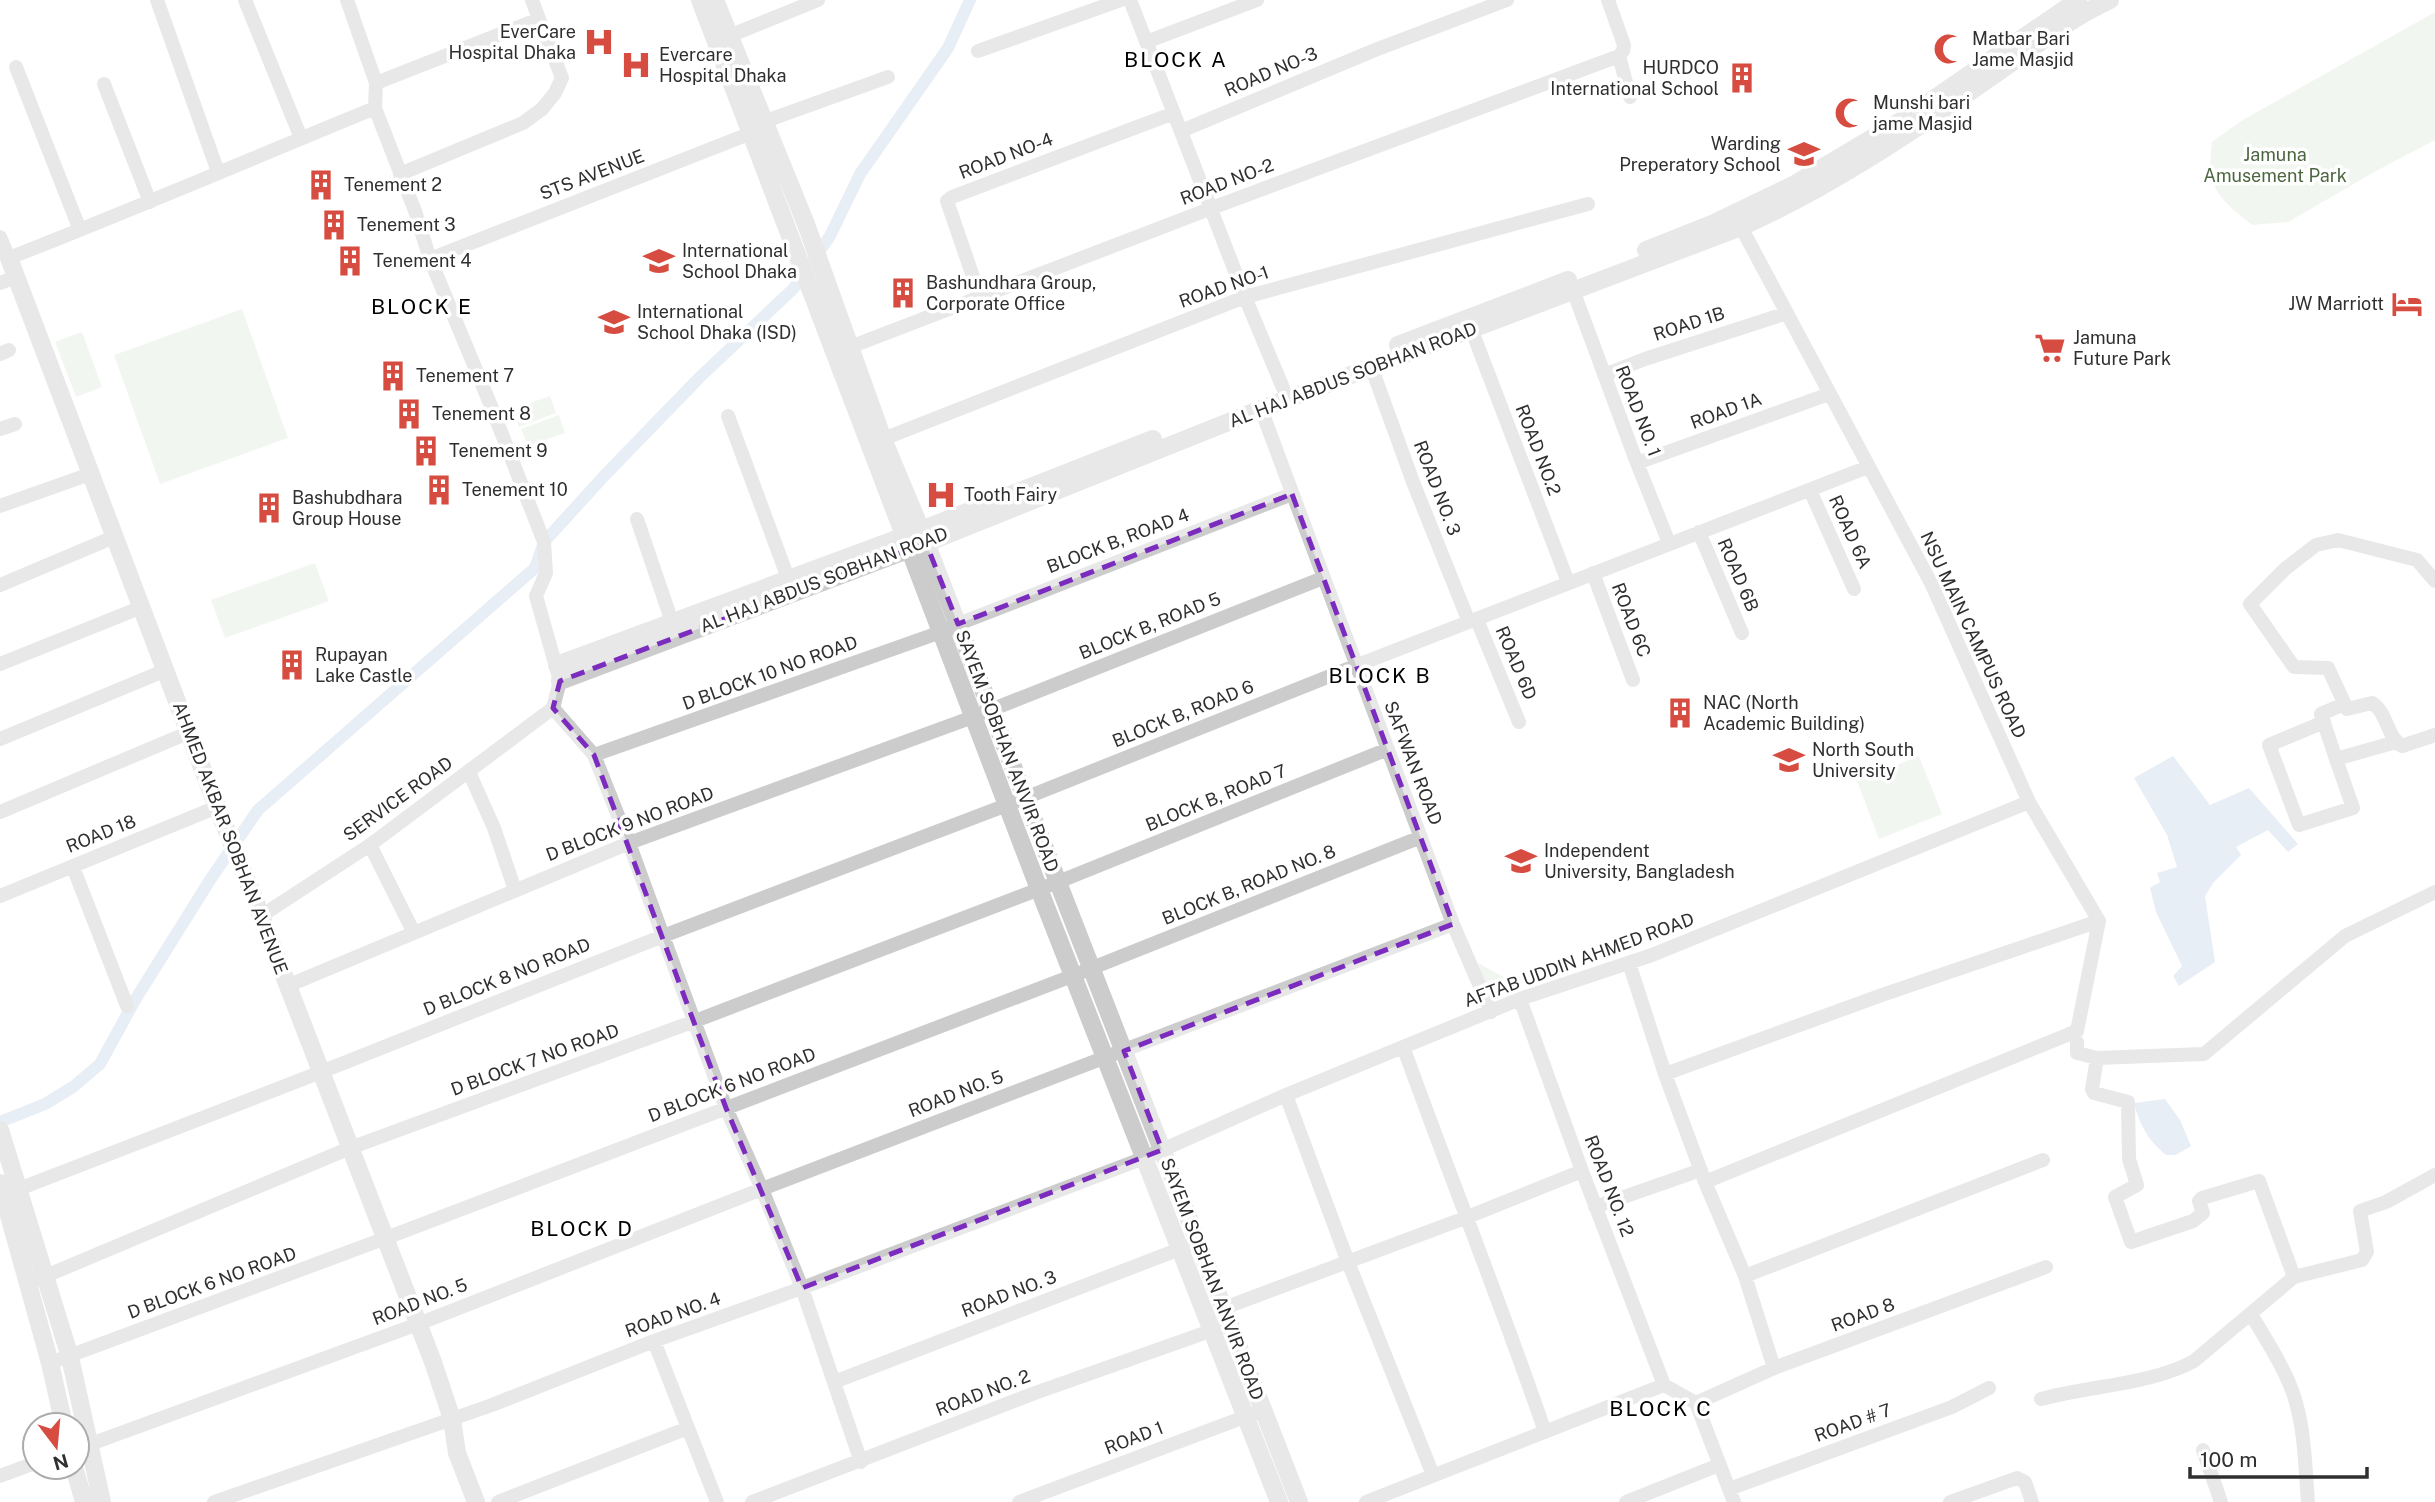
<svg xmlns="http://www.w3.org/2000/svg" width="2435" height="1502" font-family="'Public Sans',sans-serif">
  <rect width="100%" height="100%" fill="#fff"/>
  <path fill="#e3ebde" d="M2435 12V140L2378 170 2288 222 2252 225C2217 197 2206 188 2212 142L2241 121Z
    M242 309 288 438 160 484 114 355Z
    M82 332 102 387 76 397 55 342Z
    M550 396 556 413 519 427 513 409Z
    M559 415 565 433 528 446 521 429Z
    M315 563 329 601 225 638 211 600Z
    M1919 756 1942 814 1879 839 1857 781Z
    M1478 963 1518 985 1490 996Z"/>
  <path fill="#ccd9e9" d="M2173 756 2210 805 2249 788 2298 844 2288 852 2268 830 2236 847 2241 855 2213 883 2205 896 2215 962 2179 986 2173 976 2182 966 2156 912 2150 888 2160 882 2157 873 2177 867 2167 835 2134 778Z
    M2165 1099 2180 1120 2191 1146 2176 1155H2166C2148 1140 2140 1126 2134 1103Z"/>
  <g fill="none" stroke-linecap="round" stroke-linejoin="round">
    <path stroke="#ccd9e9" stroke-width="12" d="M0 1122 45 1104 73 1087 100 1064 135 1000 210 880 258 810 535 568 544 542 605 475 700 377 793 289 830 236 860 174 948 48 970 0"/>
    <path stroke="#ccc" stroke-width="14" d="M157 0 218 172
      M245 0 301 138
      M347 0 376 83 375 108 415 211 430 259 491 406 544 542 546 573 536 596 560 681 553 708 594 755 629 843 726 1108 762 1189 1453 924
      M1130 0 1245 297 1283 388
      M1608 0 1624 45 1623 51 1619 56 1630 97
      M729 36 818 0
      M1146 42 1257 0
      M978 51 1121 0
      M16 67 80 230
      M376 83 539 19 532 0
      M104 84 150 202
      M763 122 888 77
      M1181 131 1375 50 1507 0
      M400 174 523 123 542 109 555 93 562 78 539 19
      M0 237 9 258C132 210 253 158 375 108
      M430 259 759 130
      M0 283 16 277
      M1573 290 1637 463 1669 543
      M980 297 947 201 952 197 1174 113
      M1472 331 1568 582
      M850 347 1212 208 1619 56
      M0 354 9 350
      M1371 366 1413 482 1469 622
      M1604 375 1645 359 1787 313
      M1261 409 1453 924 1491 1012
      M728 416 788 578
      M0 429 15 424
      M883 439 1245 297 1588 204
      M1637 463 1829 394
      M1810 490 1854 589
      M0 506 90 474
      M637 519 672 622
      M1699 532 1742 633
      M1593 573 1633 680
      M2435 581 2417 560 2338 540 2316 545 2285 569 2250 604 2294 667 2328 668 2347 709 2372 703C2388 713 2386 736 2402 746L2435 735
      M0 585 114 537
      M1477 620 1519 722
      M0 664 142 607
      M2344 704 2321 714 2336 759 2396 742
      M2324 722 2269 745 2299 825 2353 808 2336 759
      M0 739 166 670
      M594 755 941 632 958 624 1292 494
      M469 772 494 828 515 890
      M0 812 190 732
      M370 845 414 933
      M73 867 127 1006
      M0 896 217 807
      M261 916 370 845 553 708
      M1629 963 1665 1074 1705 1182 1745 1276 1774 1368
      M287 986 629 843 973 717 1323 578
      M1520 999 1582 1171 1664 1385
      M2077 1042V1053L2097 1058 2204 1054 2345 936 2435 892
      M1404 1049C1450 1177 1501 1303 1545 1432
      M2097 1058 2092 1089 2094 1093 2128 1102 2129 1159 2137 1185 2115 1197 2131 1242 2193 1221 2203 1213 2199 1201 2202 1198 2259 1181 2294 1277
      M1665 1074 1882 995 2099 921
      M1286 1095 1348 1262 1433 1475
      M1705 1182 2077 1031 2099 921 2029 802 1931 583 1741 227
      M11 1192 321 1072 663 936 1025 798 1355 666 1868 467
      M1595 1207 1701 1170
      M1745 1276 2043 1160
      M36 1280 350 1148 695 1021 1058 882 1388 749
      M1224 1308 1465 1218 1582 1171
      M2251 1314C2266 1340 2283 1365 2293 1393 2305 1428 2305 1465 2308 1502
      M654 1341 717 1502
      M50 1363 386 1238 1072 976 1421 837
      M834 1382 1198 1242
      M1664 1385 1696 1403 1734 1502
      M2041 1399C2088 1386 2153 1384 2194 1361L2294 1277 2362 1260 2367 1252 2360 1211 2386 1202 2435 1175
      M1696 1403 1774 1368 2046 1267
      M77 1449 418 1324 762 1189 802 1288 861 1462
      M2203 1450 2221 1502
      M0 1476 35 1463
      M1729 1489 1952 1407 1989 1388
      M214 1502 492 1405 654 1341 802 1288 1144 1158 1286 1095 1520 999 1652 955 2029 802
      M498 1502 688 1428
      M752 1502 1035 1393 1230 1324
      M1019 1502 1263 1410
      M1366 1502 1664 1385
      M1626 1502 1719 1465
      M1950 1502 2017 1478 2025 1482 2032 1502"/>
    <path stroke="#ccc" stroke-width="18" d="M700 0 1039 889 1279 1502
      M715 0 806 224 883 439 921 530 1299 1502
      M1646 250 1714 223 1795 184 1909 116 2078 0
      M9 258 217 807 251 890 433 1362 452 1419 457 1453 476 1502
      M1398 345 1568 280
      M557 665 921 530 1153 439
      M560 681 926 543 1261 409 1741 227C1827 189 1907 135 1984 82 2026 54 2064 21 2110 0
      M0 1130 70 1357 102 1502
      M0 1183 50 1363 64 1425
      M74 1467 84 1502"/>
  </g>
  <path d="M0 0H2435V1502H0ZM1292 494 1453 924 1124 1051 1162 1150 802 1288 726 1108 594 755 553 708 560 681 926 543 958 624Z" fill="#fff" fill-opacity=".55" fill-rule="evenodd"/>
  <path fill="none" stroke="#7b2cbf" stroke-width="5" stroke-dasharray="14 9" stroke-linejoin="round" d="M1292 494 1453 924 1124 1051 1162 1150 802 1288 726 1108 594 755 553 708 560 681 926 543 958 624Z"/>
  <defs>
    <g id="hospital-bare" transform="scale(2.415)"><path d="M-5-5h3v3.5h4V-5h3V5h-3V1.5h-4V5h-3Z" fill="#d74c40" stroke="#fff" stroke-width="2.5" paint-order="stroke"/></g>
    <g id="mosque-bare" transform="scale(2.415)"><path d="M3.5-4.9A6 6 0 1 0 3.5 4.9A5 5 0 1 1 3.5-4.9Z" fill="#d74c40" stroke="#fff" stroke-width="2.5" paint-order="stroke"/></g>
    <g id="building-bare" transform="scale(2.415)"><path d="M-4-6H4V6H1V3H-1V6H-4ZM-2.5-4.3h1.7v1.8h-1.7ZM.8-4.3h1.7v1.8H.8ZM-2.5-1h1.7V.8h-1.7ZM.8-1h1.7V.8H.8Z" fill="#d74c40" stroke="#fff" stroke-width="2.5" paint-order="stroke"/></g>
    <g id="school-bare" transform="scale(2.415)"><path d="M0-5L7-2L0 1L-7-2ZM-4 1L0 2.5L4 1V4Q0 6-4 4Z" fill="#d74c40" stroke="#fff" stroke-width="2.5" paint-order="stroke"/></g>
    <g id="hotel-bare" transform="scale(2.415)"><path d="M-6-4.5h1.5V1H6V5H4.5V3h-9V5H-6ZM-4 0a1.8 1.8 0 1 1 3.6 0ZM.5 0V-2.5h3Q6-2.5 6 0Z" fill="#d74c40" stroke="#fff" stroke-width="2.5" paint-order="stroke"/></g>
    <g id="supermarket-bare" transform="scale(2.415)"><path d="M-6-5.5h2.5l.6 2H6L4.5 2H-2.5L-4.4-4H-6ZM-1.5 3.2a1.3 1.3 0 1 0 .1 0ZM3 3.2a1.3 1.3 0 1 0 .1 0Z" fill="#d74c40" stroke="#fff" stroke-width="2.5" paint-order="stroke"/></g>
    <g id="university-bare" transform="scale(2.415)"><path d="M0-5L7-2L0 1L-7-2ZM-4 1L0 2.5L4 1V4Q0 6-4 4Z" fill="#d74c40" stroke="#fff" stroke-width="2.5" paint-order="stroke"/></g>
  </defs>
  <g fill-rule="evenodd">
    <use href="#hospital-bare" x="599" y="42"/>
    <use href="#mosque-bare" x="1949" y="49"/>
    <use href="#hospital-bare" x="636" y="65"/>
    <use href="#building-bare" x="1742" y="78"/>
    <use href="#mosque-bare" x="1850" y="113"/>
    <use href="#school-bare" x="1804" y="154"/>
    <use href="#building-bare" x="321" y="185"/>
    <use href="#building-bare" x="334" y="225"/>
    <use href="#building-bare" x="350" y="261"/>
    <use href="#school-bare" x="659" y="261"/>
    <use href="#building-bare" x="903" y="293"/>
    <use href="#hotel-bare" x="2407" y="304"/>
    <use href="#school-bare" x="614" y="322"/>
    <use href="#supermarket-bare" x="2050" y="348"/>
    <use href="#building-bare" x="393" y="376"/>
    <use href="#building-bare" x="409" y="414"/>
    <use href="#building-bare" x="426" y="451"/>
    <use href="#building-bare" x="439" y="490"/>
    <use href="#hospital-bare" x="941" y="495"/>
    <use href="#building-bare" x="269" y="508"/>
    <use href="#building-bare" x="292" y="665"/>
    <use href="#building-bare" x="1680" y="713"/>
    <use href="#university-bare" x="1789" y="760"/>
    <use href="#university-bare" x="1521" y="861"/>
  </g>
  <g text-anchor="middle" stroke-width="7" stroke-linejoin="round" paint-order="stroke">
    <g font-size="18" fill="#2f2f2f" stroke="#fff" text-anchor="start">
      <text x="576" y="38" text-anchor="end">EverCare<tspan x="576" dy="21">Hospital Dhaka</tspan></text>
      <text x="1972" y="45">Matbar Bari<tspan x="1972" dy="21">Jame Masjid</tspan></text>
      <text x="659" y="61">Evercare<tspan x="659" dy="21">Hospital Dhaka</tspan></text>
      <text x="1719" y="74" text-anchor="end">HURDCO<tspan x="1719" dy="21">International School</tspan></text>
      <text x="1873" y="109">Munshi bari<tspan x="1873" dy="21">jame Masjid</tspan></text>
      <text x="1781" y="150" text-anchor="end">Warding<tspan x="1781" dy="21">Preperatory School</tspan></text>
      <text x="344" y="191">Tenement 2</text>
      <text x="357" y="231">Tenement 3</text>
      <text x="682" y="257">International<tspan x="682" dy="21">School Dhaka</tspan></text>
      <text x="373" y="267">Tenement 4</text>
      <text x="926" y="289">Bashundhara Group,<tspan x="926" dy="21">Corporate Office</tspan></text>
      <text x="2384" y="310" text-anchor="end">JW Marriott</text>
      <text x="637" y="318">International<tspan x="637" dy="21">School Dhaka (ISD)</tspan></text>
      <text x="2073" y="344">Jamuna<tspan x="2073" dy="21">Future Park</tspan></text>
      <text x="416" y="382">Tenement 7</text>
      <text x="432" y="420">Tenement 8</text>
      <text x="449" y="457">Tenement 9</text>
      <text x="462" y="496">Tenement 10</text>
      <text x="964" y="501">Tooth Fairy</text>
      <text x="292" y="504">Bashubdhara<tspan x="292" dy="21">Group House</tspan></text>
      <text x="315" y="661">Rupayan<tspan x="315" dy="21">Lake Castle</tspan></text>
      <text x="1703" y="709">NAC (North<tspan x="1703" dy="21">Academic Building)</tspan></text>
      <text x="1812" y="756">North South<tspan x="1812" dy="21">University</tspan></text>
      <text x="1544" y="857">Independent<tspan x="1544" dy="21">University, Bangladesh</tspan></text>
    </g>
    <g font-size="18" fill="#2f2f2f" stroke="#fff">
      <text transform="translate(1271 72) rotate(-23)" y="6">ROAD NO-3</text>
      <text transform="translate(1006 156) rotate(-21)" y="6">ROAD NO-4</text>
      <text transform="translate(592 175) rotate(-21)" y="6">STS AVENUE</text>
      <text transform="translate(1227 182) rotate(-21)" y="6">ROAD NO-2</text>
      <text transform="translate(1224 287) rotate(-19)" y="6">ROAD NO-1</text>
      <text transform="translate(1689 324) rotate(-18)" y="6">ROAD 1B</text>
      <text transform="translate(1353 375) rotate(-21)" y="6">AL HAJ ABDUS SOBHAN ROAD</text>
      <text transform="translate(1638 411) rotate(69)" y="6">ROAD NO. 1</text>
      <text transform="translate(1726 411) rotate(-20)" y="6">ROAD 1A</text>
      <text transform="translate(1538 450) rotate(69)" y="6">ROAD NO.2</text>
      <text transform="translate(1437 488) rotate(69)" y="6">ROAD NO. 3</text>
      <text transform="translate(1850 532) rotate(66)" y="6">ROAD 6A</text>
      <text transform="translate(1118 541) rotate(-21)" y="6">BLOCK B, ROAD 4</text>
      <text transform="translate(1738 575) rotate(67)" y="6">ROAD 6B</text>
      <text transform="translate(824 580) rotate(-21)" y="6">AL HAJ ABDUS SOBHAN ROAD</text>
      <text transform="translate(1631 620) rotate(69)" y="6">ROAD 6C</text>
      <text transform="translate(1150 626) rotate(-22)" y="6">BLOCK B, ROAD 5</text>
      <text transform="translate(1973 635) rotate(65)" y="6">NSU MAIN CAMPUS ROAD</text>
      <text transform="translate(1516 663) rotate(67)" y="6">ROAD 6D</text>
      <text transform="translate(770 673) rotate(-20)" y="6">D BLOCK 10 NO ROAD</text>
      <text transform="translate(1183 714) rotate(-22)" y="6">BLOCK B, ROAD 6</text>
      <text transform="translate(1007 751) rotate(69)" y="6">SAYEM SOBHAN ANVIR ROAD</text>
      <text transform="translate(1413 763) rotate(69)" y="6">SAFWAN ROAD</text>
      <text transform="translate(1216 798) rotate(-22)" y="6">BLOCK B, ROAD 7</text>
      <text transform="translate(398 799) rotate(-36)" y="6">SERVICE ROAD</text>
      <text transform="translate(630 824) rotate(-21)" y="6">D BLOCK 9 NO ROAD</text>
      <text transform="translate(101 834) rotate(-22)" y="6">ROAD 18</text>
      <text transform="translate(230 838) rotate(69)" y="6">AHMED AKBAR SOBHAN AVENUE</text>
      <text transform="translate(1249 885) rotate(-22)" y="6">BLOCK B, ROAD NO. 8</text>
      <text transform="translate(1579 960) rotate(-20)" y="6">AFTAB UDDIN AHMED ROAD</text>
      <text transform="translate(507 977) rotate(-22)" y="6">D BLOCK 8 NO ROAD</text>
      <text transform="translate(535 1060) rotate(-20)" y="6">D BLOCK 7 NO ROAD</text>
      <text transform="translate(732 1085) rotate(-21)" y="6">D BLOCK 6 NO ROAD</text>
      <text transform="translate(956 1094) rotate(-21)" y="6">ROAD NO. 5</text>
      <text transform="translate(1609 1186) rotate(69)" y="6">ROAD NO. 12</text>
      <text transform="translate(1212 1279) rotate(69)" y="6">SAYEM SOBHAN ANVIR ROAD</text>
      <text transform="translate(212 1283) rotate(-20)" y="6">D BLOCK 6 NO ROAD</text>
      <text transform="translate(1009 1294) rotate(-21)" y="6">ROAD NO. 3</text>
      <text transform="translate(420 1302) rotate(-21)" y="6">ROAD NO. 5</text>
      <text transform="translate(673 1315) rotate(-20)" y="6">ROAD NO. 4</text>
      <text transform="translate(1863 1315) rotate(-20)" y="6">ROAD 8</text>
      <text transform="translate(983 1393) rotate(-21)" y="6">ROAD NO. 2</text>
      <text transform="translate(1853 1423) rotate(-20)" y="6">ROAD # 7</text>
      <text transform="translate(1134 1438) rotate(-21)" y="6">ROAD 1</text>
    </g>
    <g font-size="18" fill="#4c6740" stroke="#fff">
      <text x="2275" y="161">Jamuna<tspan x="2275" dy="21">Amusement Park</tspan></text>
    </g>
    <g font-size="21" letter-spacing="2" fill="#000" stroke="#fff">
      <text x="1176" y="67">BLOCK A</text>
      <text x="422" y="314">BLOCK E</text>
      <text x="1380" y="683">BLOCK B</text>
      <text x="582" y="1236">BLOCK D</text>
      <text x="1661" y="1416">BLOCK C</text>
    </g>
  </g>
  <g transform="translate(56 1446) rotate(164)"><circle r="33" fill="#ffffff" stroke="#acacac" stroke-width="2"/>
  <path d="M0-5L12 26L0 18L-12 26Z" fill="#d74c40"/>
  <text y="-10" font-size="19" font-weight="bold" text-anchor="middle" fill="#2f2f2f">N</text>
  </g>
  <path d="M2190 1467v10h177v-10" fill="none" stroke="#2f2f2f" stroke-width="3.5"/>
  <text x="2200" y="1467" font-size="21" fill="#2f2f2f" stroke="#ffffff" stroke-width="5" paint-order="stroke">100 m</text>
</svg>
